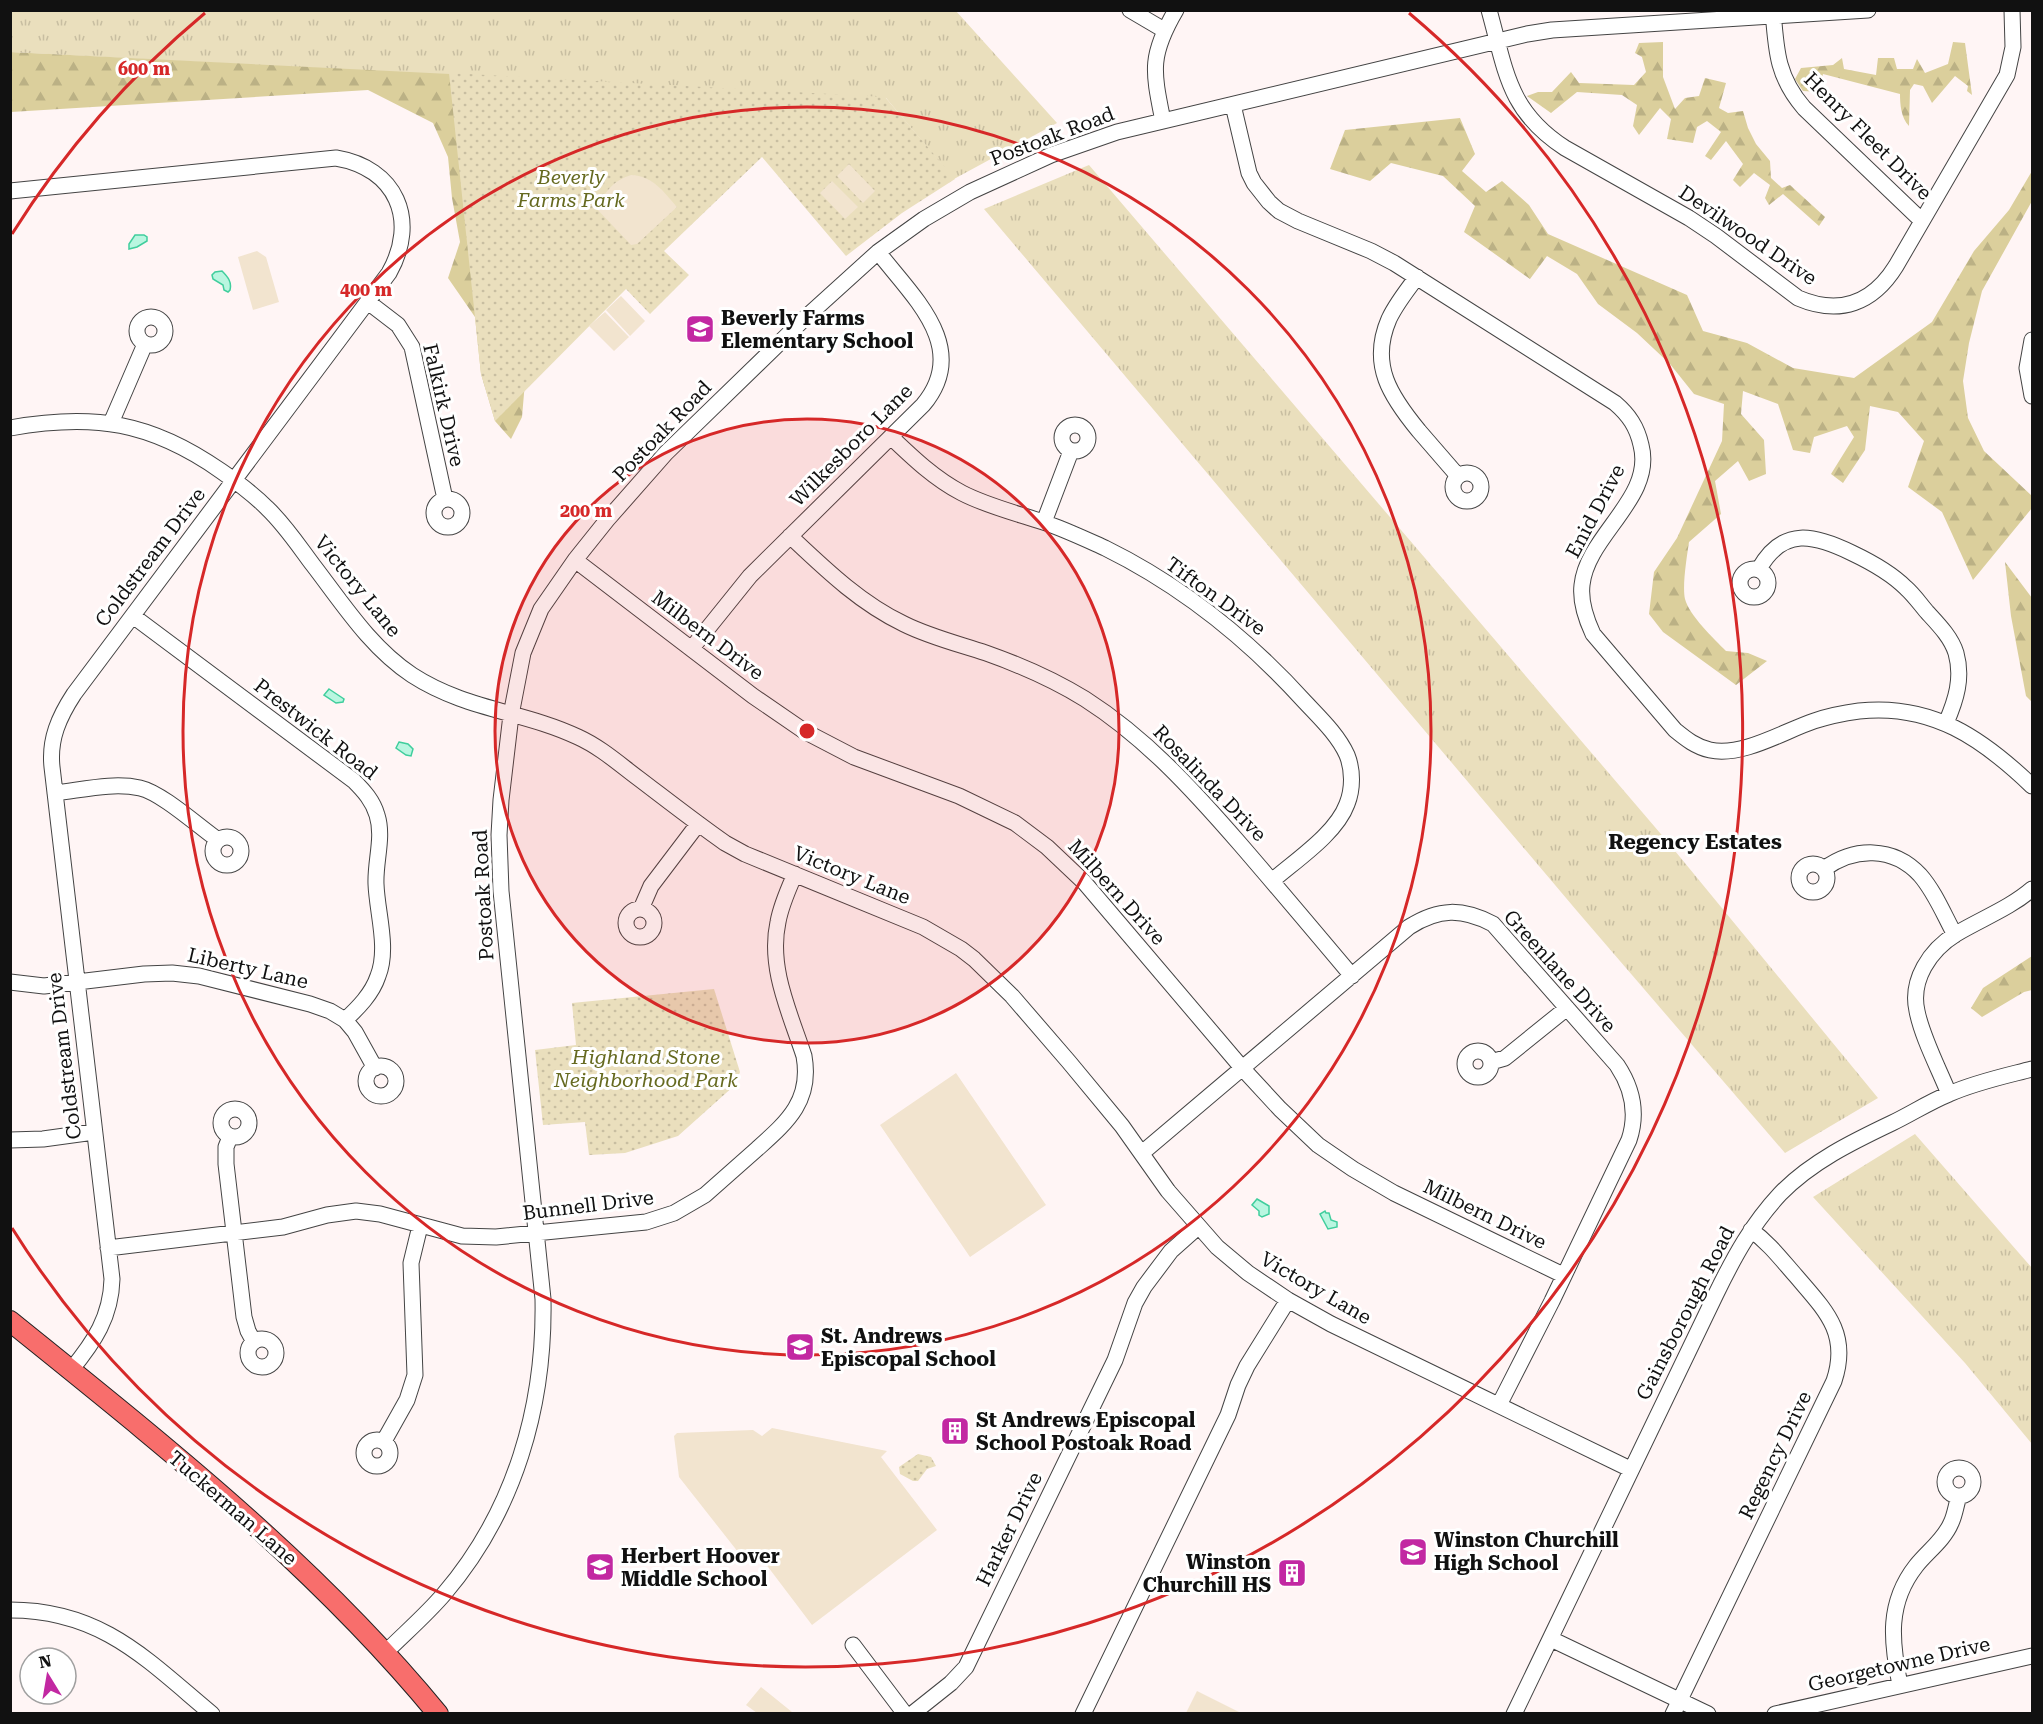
<svg xmlns="http://www.w3.org/2000/svg" width="2043" height="1724" font-family="'Roboto Serif',serif">
  <defs>
    <pattern id="grass-tufts" width="24" height="20" patternUnits="userSpaceOnUse" patternTransform="scale(1.5)"><rect width="24" height="20" fill="#eadfbd"/><path d="M3 7l-1-3M5 7V3M7 7l1-3M15 17l-1-3M17 17v-4M19 17l1-3" fill="none" stroke="#c8bea1"/></pattern>
    <pattern id="forest-firs" width="22" height="20" patternUnits="userSpaceOnUse" patternTransform="scale(1.5)"><rect width="22" height="20" fill="#dbcf9c"/><path d="M5 1l3.5 6h-7zM16 11l3.5 6h-7z" fill="#bbb185"/></pattern>
    <pattern id="park-dots" width="8" height="8" patternUnits="userSpaceOnUse" patternTransform="scale(1.5)"><rect width="8" height="8" fill="#eadfbd"/><path d="M2 2h.1M6 6h.1" fill="none" stroke="#c8bea1" stroke-width="1.8" stroke-linecap="round"/></pattern>
  </defs>
  <rect width="100%" height="100%" fill="#fff5f5"/>
  <path fill="url(#grass-tufts)" d="M10 11H956L1057 123 954 179 886 98 11 52Z
    M1089 165 1666 840 1878 1098 1785 1153 1577 911 984 209Z
    M1915 1134 2032 1268V1444L1965 1363 1813 1197Z"/>
  <path fill="url(#forest-firs)" d="M1663 42V77L1675 109 1685 98 1699 96 1705 78 1726 83 1719 108 1728 113 1743 111 1748 128 1756 144 1770 161 1771 178 1782 188 1790 185 1825 217 1819 226 1783 194 1769 205 1765 198 1770 185 1754 173 1740 187 1733 180 1743 164 1726 141 1711 160 1705 156 1721 132 1707 121 1697 127 1693 143 1667 139 1671 119 1660 108 1639 135 1633 126 1637 105 1622 95 1577 92 1551 113 1527 96 1538 92H1552L1571 72 1579 83 1634 85 1646 72 1642 57 1635 53 1639 43Z
    M1953 42 1965 43 1972 95 1967 91 1968 86 1955 76 1932 103 1923 86 1914 84 1910 90 1909 126C1901 118 1900 104 1900 94L1823 74 1819 92 1803 91 1795 79 1801 68 1833 65 1842 58 1844 69 1876 75 1878 58H1894L1897 69H1913L1917 59 1925 73 1948 64Z
    M10 52 450 74 525 382 522 417 511 439 495 421 481 374 475 317 448 278 460 242 452 198 448 157 433 123 368 90 11 112Z
    M1460 118 1475 154 1462 171 1486 192 1502 181 1529 205 1548 234 1687 295 1703 331 1747 343 1793 368 1854 378 1932 322 1974 251 2009 210 2032 171V201L1982 291 1969 343 1963 381 1968 418 1984 451 2032 496V508L1973 580 1942 512 1908 487 1924 441 1898 412 1870 406 1865 450 1843 483 1831 474 1854 437 1847 426 1814 437 1810 453 1793 450 1778 404 1743 391 1741 414 1764 440 1766 474 1749 481 1738 461 1715 481 1721 514 1689 542C1687 556 1682 586 1685 599 1689 615 1714 639 1726 651L1748 653 1767 661 1736 685 1663 632 1649 614 1654 572 1677 538 1722 441 1724 404 1694 394 1670 364 1637 333 1598 304 1577 274 1547 256 1530 279 1464 232 1475 206 1443 176 1391 163 1370 181 1330 169 1345 130Z
    M2005 562 2032 598V702L2026 696 2011 616Z
    M2032 956V990L2024 992 1982 1017 1971 1008 1983 988Z"/>
  <path fill="url(#park-dots)" d="M449 73 885 97 955 179 902 213 846 256 762 157 664 251 689 275 650 314 626 289 495 421 481 374Z
    M714 989 740 1072 735 1085 678 1136 625 1153 589 1155 585 1122 543 1125 535 1050 576 1045 572 1003Z
    M918 1454 931 1457 936 1466 927 1469 918 1481H913L900 1474 899 1467Z"/>
  <path fill="#f2e4cf" d="M849 164 875 191 863 203 837 176Z
    M631 175C653 176 663 191 677 207L637 244 631 245 596 208C606 192 612 181 631 175Z
    M832 181 858 207 845 219 820 193Z
    M257 251 266 257 279 302 253 310 238 257Z
    M621 296 645 321 630 336 606 310Z
    M605 312 629 337 614 351 589 326Z
    M956 1073 1046 1205 970 1257 880 1125Z
    M772 1428 887 1451 881 1457 937 1530 812 1625 756 1551 746 1558 738 1552 679 1477 674 1436 677 1433 753 1430 762 1436Z
    M761 1687 792 1712 791 1713H757L746 1705Z
    M1197 1691 1241 1713H1186Z"/>
  <path fill="#b9f6e0" stroke="#40ce9d" stroke-width="1.5" d="M135 235H144L147 237V241L137 247 129 249V244Z
    M222 271C228 277 232 282 230 290L228 292 224 290 223 285 213 279 212 275 215 272Z
    M329 689 344 699 343 702 336 703 324 695Z
    M399 742 408 744 413 749 411 756 406 755 396 748Z
    M1257 1199 1269 1206V1214L1262 1217 1259 1215V1211L1252 1205Z
    M1325 1211 1326 1213H1329L1331 1220 1337 1222V1227L1328 1229 1320 1214Z"/>
  <g fill="none" stroke-linecap="round" stroke-linejoin="round">
    <g stroke="#444" stroke-width="17">
      <path id="minor" d="M1130 10 1164 30
        M1489 10C1506 71 1508 111 1565 148L1689 218 1716 236 1798 298C1840 316 1873 303 1896 266L2007 75 2013 47 2012 10
        M1773 10C1776 50 1777 77 1804 108L1922 221
        M1233 105 1249 173 1254 183 1269 202 1279 211 1298 221 1371 251 1394 263 1615 403C1629 415 1637 427 1641 445 1655 498 1587 535 1582 585 1580 602 1586 619 1593 634L1675 730C1686 739 1696 747 1710 750 1743 757 1784 731 1814 721 1829 716 1844 713 1859 711 1932 703 1983 739 2032 786
        M1163 121C1153 71 1149 56 1176 10
        M10 191 336 158C396 168 419 220 389 273L74 694C59 717 49 739 52 767L112 1279C111 1317 94 1342 71 1370
        M1417 277C1407 290 1396 304 1389 319 1369 365 1391 397 1419 431 1432 446 1445 461 1458 476
        M368 302 398 325 412 347 445 499
        M137 331a14 14 0 1 1 28 0a14 14 0 1 1-28 0Z
        M2032 340 2027 368 2032 396
        M111 423 145 344
        M1062 438a13 13 0 1 1 26 0a13 13 0 1 1-26 0Z
        M10 428C94 413 151 422 221 471 237 482 253 494 267 508 285 525 298 545 313 565 343 604 370 647 412 675 466 710 523 711 578 737 600 747 618 763 638 778 667 800 695 822 725 843L745 854 923 927 961 949 974 959 1012 996 1069 1062 1122 1126 1168 1191 1217 1247 1248 1273 1288 1300 1331 1324 1630 1469
        M891 437C913 458 935 479 962 493 987 506 1016 513 1043 522 1064 529 1085 539 1105 548 1182 586 1248 639 1305 702 1320 718 1338 735 1347 755 1353 770 1353 789 1347 804 1336 834 1296 860 1272 881
        M1453 487a14 14 0 1 1 28 0a14 14 0 1 1-28 0Z
        M434 513a14 14 0 1 1 28 0a14 14 0 1 1-28 0Z
        M1044 522 1071 451
        M790 536C825 569 860 603 904 624 930 637 959 644 986 653 1020 665 1054 680 1085 699 1146 738 1193 790 1240 844 1278 888 1315 932 1352 976
        M575 560 753 696 804 731 854 757 959 796 1015 823 1047 847 1084 882 1243 1069 1280 1109 1318 1145 1353 1169 1394 1193 1563 1275
        M1740 583a14 14 0 1 1 28 0a14 14 0 1 1-28 0Z
        M1759 569C1783 526 1815 535 1852 553 1871 562 1891 573 1906 588 1914 595 1920 604 1927 612 1938 624 1951 637 1956 653 1963 678 1956 700 1946 723
        M133 616 354 781C364 791 373 801 377 815 384 837 375 861 376 884 377 913 389 948 378 976 372 994 358 1008 345 1020
        M692 648 750 576 923 405C971 348 913 297 878 252
        M55 793C82 790 113 782 140 788 162 793 198 826 218 840
        M213 851a14 14 0 1 1 28 0a14 14 0 1 1-28 0Z
        M1799 878a14 14 0 1 1 28 0a14 14 0 1 1-28 0Z
        M1824 869C1854 847 1893 846 1920 875 1935 892 1944 915 1955 935
        M641 909 651 886 698 824
        M626 923a14 14 0 1 1 28 0a14 14 0 1 1-28 0Z
        M10 982 44 986 144 974 172 973 199 976 310 1004 330 1011 345 1020 355 1032 375 1068
        M1465 1064a13 13 0 1 1 26 0a13 13 0 1 1-26 0Z
        M1491 1062 1505 1058 1567 1008
        M366 1081a15 15 0 1 1 30 0a15 15 0 1 1-30 0Z
        M1949 1094C1939 1069 1922 1037 1917 1011 1910 980 1930 950 1956 934 1981 919 2010 908 2032 889
        M221 1123a14 14 0 1 1 28 0a14 14 0 1 1-28 0Z
        M230 1137 226 1147V1164L244 1317 248 1331 254 1342
        M10 1140 43 1139 94 1132
        M1142 1153 1409 927C1439 908 1462 908 1493 924L1617 1065C1633 1089 1638 1113 1629 1140L1552 1301 1499 1405
        M108 1248 283 1227 327 1215 356 1211 380 1214 462 1236 496 1237 646 1222 674 1213 705 1195C722 1180 740 1164 757 1149 787 1122 812 1101 804 1056 790 1013 768 968 778 922 781 905 788 890 795 874
        M248 1353a14 14 0 1 1 28 0a14 14 0 1 1-28 0Z
        M364 1453a13 13 0 1 1 26 0a13 13 0 1 1-26 0Z
        M384 1441 407 1400 415 1375 411 1263 420 1226
        M1945 1482a14 14 0 1 1 28 0a14 14 0 1 1-28 0Z
        M10 1610C102 1610 147 1660 212 1714
        M1551 1639 1708 1714
        M853 1645 905 1714
        M386 1652C405 1633 426 1615 444 1594 515 1511 545 1406 543 1299L501 891 499 835 501 800 511 715 523 653 541 609 575 560 607 520 666 453 804 319 878 252 924 219 970 192 1051 155 1117 132 1527 34 1552 30 1868 10
        M1900 1685C1891 1641 1887 1603 1916 1566 1927 1552 1944 1540 1951 1523 1955 1515 1956 1505 1959 1496
        M912 1714 951 1683 966 1667 1115 1360 1135 1303 1144 1287 1171 1251 1198 1227
        M1083 1714 1228 1415 1238 1385 1247 1366 1288 1300
        M1514 1714 1716 1294C1734 1257 1752 1224 1780 1194 1811 1162 1852 1142 1892 1123 1911 1114 1929 1102 1949 1094 1976 1082 2005 1076 2032 1069
        M1673 1714 1834 1381C1850 1333 1825 1310 1796 1276 1781 1259 1769 1243 1751 1230
        M1775 1714 2032 1656"/>
    </g>
    <g stroke="#222" stroke-width="22">
      <path id="major" d="M10 1321C161 1443 314 1563 438 1714"/>
    </g>
    <use href="#minor" stroke="#fff" stroke-width="15"/>
    <use href="#major" stroke="#f86e6c" stroke-width="20"/>
  </g>
  <circle cx="807" cy="731" r="312" fill="#d62828" fill-opacity=".12"/>
  <g fill="none" stroke="#d62828" stroke-width="3">
    <circle cx="807" cy="731" r="312"/>
    <circle cx="807" cy="731" r="624"/>
    <path d="M12 234A937 937 0 0 1 205 13M1409 13A937 937 0 1 1 12 1228"/>
  </g>
  <defs>
    <g id="school-square" transform="scale(1.5)"><rect x="-9" y="-9" width="18" height="18" rx="4" fill="#c228a2" stroke="#fff"/><path d="M0-5L7-2L0 1L-7-2ZM-4 1L0 2.5L4 1V4Q0 6-4 4Z" fill="#fff"/></g>
    <g id="building-square" transform="scale(1.5)"><rect x="-9" y="-9" width="18" height="18" rx="4" fill="#c228a2" stroke="#fff"/><path d="M-4-6H4V6H1V3H-1V6H-4ZM-2.5-4.3h1.7v1.8h-1.7ZM.8-4.3h1.7v1.8H.8ZM-2.5-1h1.7V.8h-1.7ZM.8-1h1.7V.8H.8Z" fill="#fff"/></g>
  </defs>
  <g fill-rule="evenodd">
    <use href="#school-square" x="700" y="329"/>
    <use href="#school-square" x="800" y="1347"/>
    <use href="#building-square" x="955" y="1431"/>
    <use href="#school-square" x="1413" y="1552"/>
    <use href="#school-square" x="600" y="1567"/>
    <use href="#building-square" x="1292" y="1573"/>
  </g>
  <g text-anchor="middle" stroke-width="6" stroke-linejoin="round" paint-order="stroke">
    <g font-size="20" fill="#111" stroke="#fff">
      <text transform="translate(1052 136) rotate(-21)" y="7">Postoak Road</text>
      <text transform="translate(1868 136) rotate(45)" y="7">Henry Fleet Drive</text>
      <text transform="translate(1748 235) rotate(34)" y="7">Devilwood Drive</text>
      <text transform="translate(444 405) rotate(77)" y="7">Falkirk Drive</text>
      <text transform="translate(662 431) rotate(-46)" y="7">Postoak Road</text>
      <text transform="translate(851 445) rotate(-45)" y="7">Wilkesboro Lane</text>
      <text transform="translate(1595 511) rotate(-62)" y="7">Enid Drive</text>
      <text transform="translate(150 557) rotate(-53)" y="7">Coldstream Drive</text>
      <text transform="translate(358 586) rotate(51)" y="7">Victory Lane</text>
      <text transform="translate(1216 596) rotate(36)" y="7">Tifton Drive</text>
      <text transform="translate(708 635) rotate(37)" y="7">Milbern Drive</text>
      <text transform="translate(316 729) rotate(38)" y="7">Prestwick Road</text>
      <text transform="translate(1210 783) rotate(46)" y="7">Rosalinda Drive</text>
      <text transform="translate(852 875) rotate(22)" y="7">Victory Lane</text>
      <text transform="translate(1117 892) rotate(48)" y="7">Milbern Drive</text>
      <text transform="translate(483 895) rotate(-93)" y="7">Postoak Road</text>
      <text transform="translate(248 968) rotate(13)" y="7">Liberty Lane</text>
      <text transform="translate(1560 971) rotate(48)" y="7">Greenlane Drive</text>
      <text transform="translate(64 1056) rotate(-97)" y="7">Coldstream Drive</text>
      <text transform="translate(588 1205) rotate(-7)" y="7">Bunnell Drive</text>
      <text transform="translate(1485 1214) rotate(26)" y="7">Milbern Drive</text>
      <text transform="translate(1316 1288) rotate(30)" y="7">Victory Lane</text>
      <text transform="translate(1685 1313) rotate(-63)" y="7">Gainsborough Road</text>
      <text transform="translate(1775 1455) rotate(-64)" y="7">Regency Drive</text>
      <text transform="translate(233 1508) rotate(41)" y="7">Tuckerman Lane</text>
      <text transform="translate(1009 1529) rotate(-64)" y="7">Harker Drive</text>
      <text transform="translate(1899 1664) rotate(-13)" y="7">Georgetowne Drive</text>
    </g>
    <g font-size="20" font-style="italic" fill="#666a20" stroke="#fff">
      <text x="571" y="184">Beverly<tspan x="571" dy="23">Farms Park</tspan></text>
      <text x="646" y="1064">Highland Stone<tspan x="646" dy="23">Neighborhood Park</tspan></text>
    </g>
    <g font-size="20" font-weight="bold" fill="#111" stroke="#fff" text-anchor="start">
      <text x="721" y="325">Beverly Farms<tspan x="721" dy="23">Elementary School</tspan></text>
      <text x="821" y="1343">St. Andrews<tspan x="821" dy="23">Episcopal School</tspan></text>
      <text x="976" y="1427">St Andrews Episcopal<tspan x="976" dy="23">School Postoak Road</tspan></text>
      <text x="1434" y="1547">Winston Churchill<tspan x="1434" dy="23">High School</tspan></text>
      <text x="621" y="1563">Herbert Hoover<tspan x="621" dy="23">Middle School</tspan></text>
      <text x="1271" y="1569" text-anchor="end">Winston<tspan x="1271" dy="23">Churchill HS</tspan></text>
    </g>
    <g font-size="21" font-weight="bold" fill="#111" stroke="#fff">
      <text x="1695" y="849">Regency Estates</text>
    </g>
  </g>
  <circle cx="807" cy="731" r="9" fill="#d62828" stroke="#fff" stroke-width="3"/>
  <g font-size="18" text-anchor="middle" font-weight="bold" fill="#d62828" stroke="#fff" stroke-width="6" stroke-linejoin="round" paint-order="stroke">
    <text x="144" y="75">600 m</text>
    <text x="366" y="296">400 m</text>
    <text x="586" y="517">200 m</text>
  </g>
  <rect width="2043" height="1724" fill="none" stroke="#111111" stroke-width="24"/>
  <g transform="translate(48 1676) rotate(349)"><circle r="28" fill="#ffffff" stroke="#a0a0a0" stroke-width="1.5"/>
  <path d="M0-4.5L10 22L0 15L-10 22Z" fill="#c228a2"/>
  <text y="-9" font-size="16" font-weight="bold" text-anchor="middle" fill="#111111">N</text>
  </g>
</svg>
